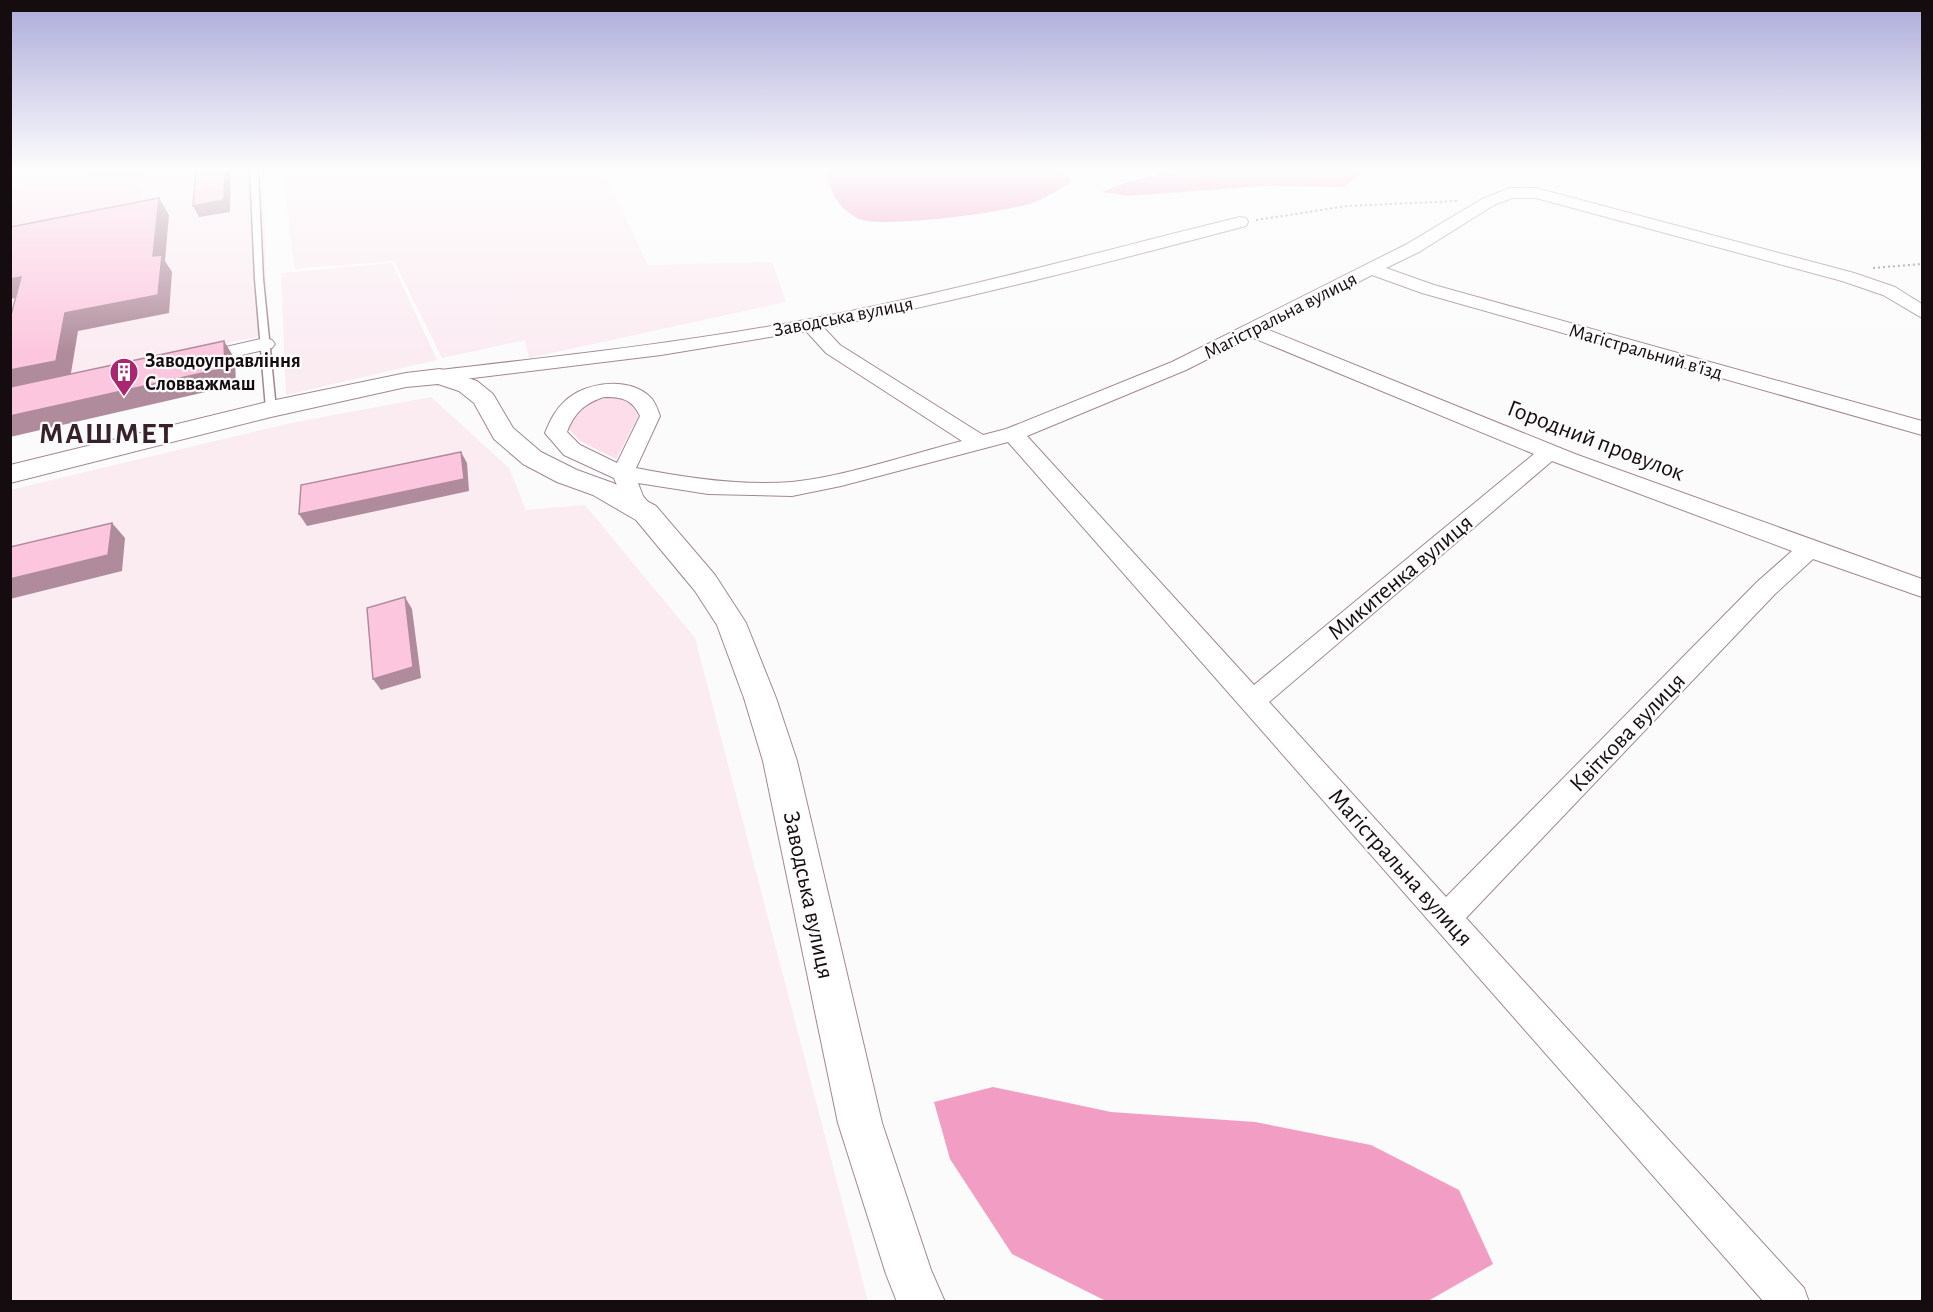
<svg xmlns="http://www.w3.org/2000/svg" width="1933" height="1312" font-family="'Alegreya Sans',sans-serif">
  <rect width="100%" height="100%" fill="#fbfbfb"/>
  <path fill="#fbecf2" d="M26 169H263L268 334 11 392 10 174Z
    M282 169H695L692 175 605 176 648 265 772 262 786 302 529 358 525 340 442 358 394 261 295 269Z
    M392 263 437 360 286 395 281 273Z
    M431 397 509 468 526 510 585 505 695 638 868 1301H11L10 490 291 423Z"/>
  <path fill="#fdddea" d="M126 169H144L140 203 11 225V188Z
    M609 398C622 399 636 402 638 417L616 459 580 441 569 429C572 410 591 400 609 398Z"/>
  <path fill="#f29ec4" d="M834 169H1060L1072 182C1060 188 1048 197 1035 202 1012 212 876 230 857 218 838 207 831 194 827 174Z
    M1186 169H1358L1360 174 1344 187 1264 186 1127 196 1102 192 1130 181Z
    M993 1087 1111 1112 1255 1122 1371 1145 1459 1190 1493 1264 1428 1301H1106L1012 1254 950 1159 934 1102Z"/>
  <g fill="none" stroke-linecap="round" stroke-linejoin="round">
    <g stroke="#a28793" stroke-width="3">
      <path id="service" d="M250 169H258L263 279 276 409 271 412 266 409 255 279Z"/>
    </g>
    <g stroke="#a28793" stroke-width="2">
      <path id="minor" d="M1510 188H1536L1854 273 1895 287 1922 304V318L1883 295 1842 281 1536 198H1512L1494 205 1419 252 1386 268 1434 285 1922 421V435L1422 293 1372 275 1266 329 1575 454 1922 579V597L1813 559 1775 594 1466 918 1804 1288 1809 1302H1764L1008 442 841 486 792 496 708 494 638 483 643 496 657 513 654 518C630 525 621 496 614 478L564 455 545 433C550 421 555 410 565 401 586 381 632 376 652 399 656 404 658 411 660 416L636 468C686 478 740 486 792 482 843 477 911 454 962 441L826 353 806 331 661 355 440 382 433 380 430 376 433 372 440 370C569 355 699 341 826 316 965 289 1102 251 1240 217L1246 218 1248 222 1246 226C1106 263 966 299 824 328L840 345 983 435 1006 429 1172 362 1407 244 1482 199ZM1251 337 1534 454 1254 685 1027 436 1186 370ZM604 397C622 397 632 399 640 416L617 463 580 445 567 432C574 413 585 403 604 397ZM1552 461 1792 551 1757 582 1446 897 1269 702Z
        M265 338 272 340 275 344 272 348 198 365 188 359 191 355Z"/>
    </g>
    <g stroke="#a28793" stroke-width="2">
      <path id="tertiary" d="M440 369 477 381 493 394 513 428 541 452 577 470 613 483 656 506 715 575 746 623 776 698 797 761 882 1123 931 1270 945 1302H897L886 1274 838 1123 763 761 744 698 717 625 695 591 636 520 593 495 557 482 523 464 494 439 474 403 459 391 438 384 406 387 271 417 10 483V465L271 401 406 373Z"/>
    </g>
    <path stroke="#817d7f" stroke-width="2" stroke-dasharray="2 3" stroke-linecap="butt" d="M1256 220 1347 206 1457 201
      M1873 268 1922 264"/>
    <use href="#service" fill="#fff" fill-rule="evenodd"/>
    <use href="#minor" fill="#fff" fill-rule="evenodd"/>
    <use href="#tertiary" fill="#fff" fill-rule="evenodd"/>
  </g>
  <path fill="#b08b9b" d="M225 169H231L230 212 199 217 193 206Z
    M159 198 169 215 165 261 172 272 169 313 78 331 70 379 10 392V370L65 313 153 256Z
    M21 277 34 294 10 299V279Z
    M224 341 235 359 236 385 10 437V416Z
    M461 452 467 463 469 491 307 526 299 514Z
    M112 523 125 538 122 571 10 599V579Z
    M405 597 412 609 421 678 381 690 373 679Z"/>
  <path fill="#fcc7de" stroke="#b08b9b" stroke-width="1.5" d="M196 169H225L224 200 193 206Z
    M159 198 153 256 162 255 158 295 65 313 56 361 10 370V319L21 277 10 279V227Z
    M224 341 225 368 10 416V387Z
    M461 452 464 479 299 514 301 485Z
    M112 523 108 555 10 579V547Z
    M405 597 413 667 373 679 367 608Z"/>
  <linearGradient id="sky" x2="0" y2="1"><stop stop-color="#acabda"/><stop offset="0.48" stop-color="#fdfdfd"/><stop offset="1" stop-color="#fdfdfd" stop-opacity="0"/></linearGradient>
  <rect width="1933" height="353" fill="url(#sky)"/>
  <defs>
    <g id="building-pin" transform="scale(1.5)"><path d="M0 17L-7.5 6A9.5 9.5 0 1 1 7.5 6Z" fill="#aa2671" stroke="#fbfbfb"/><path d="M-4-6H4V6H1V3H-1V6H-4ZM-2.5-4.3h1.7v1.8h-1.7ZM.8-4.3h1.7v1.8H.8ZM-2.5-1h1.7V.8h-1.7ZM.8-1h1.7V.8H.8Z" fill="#fff"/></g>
  </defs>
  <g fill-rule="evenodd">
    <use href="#building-pin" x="124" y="372"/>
  </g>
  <g text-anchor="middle" stroke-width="4.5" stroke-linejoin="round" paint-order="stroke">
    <g font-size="20" fill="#150c10" stroke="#fbfbfb">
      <text transform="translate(1280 315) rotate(-27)" y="7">Магістральна вулиця</text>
      <text transform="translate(843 316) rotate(-11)" y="7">Заводська вулиця</text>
      <text transform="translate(1646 351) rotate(16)" y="7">Магістральний в'їзд</text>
    </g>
    <g font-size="20" font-weight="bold" fill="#150c10" stroke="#fbfbfb" text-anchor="start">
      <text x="145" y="367">Заводоуправління<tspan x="145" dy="23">Словважмаш</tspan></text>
    </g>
    <g font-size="24" fill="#150c10" stroke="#fbfbfb">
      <text transform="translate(1596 440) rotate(21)" y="8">Городний провулок</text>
      <text transform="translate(1400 577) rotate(-40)" y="8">Микитенка вулиця</text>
      <text transform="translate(1627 732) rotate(-46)" y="8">Квіткова вулиця</text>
      <text transform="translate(1401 867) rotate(48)" y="8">Магістральна вулиця</text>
      <text transform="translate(809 895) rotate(78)" y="8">Заводська вулиця</text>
    </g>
    <g font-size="30" font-weight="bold" letter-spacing="1.5" fill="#37222b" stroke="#fbfbfb">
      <text x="107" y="443">МАШМЕТ</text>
    </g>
  </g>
  <rect width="1933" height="1312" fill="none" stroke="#150c10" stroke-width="24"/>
</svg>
